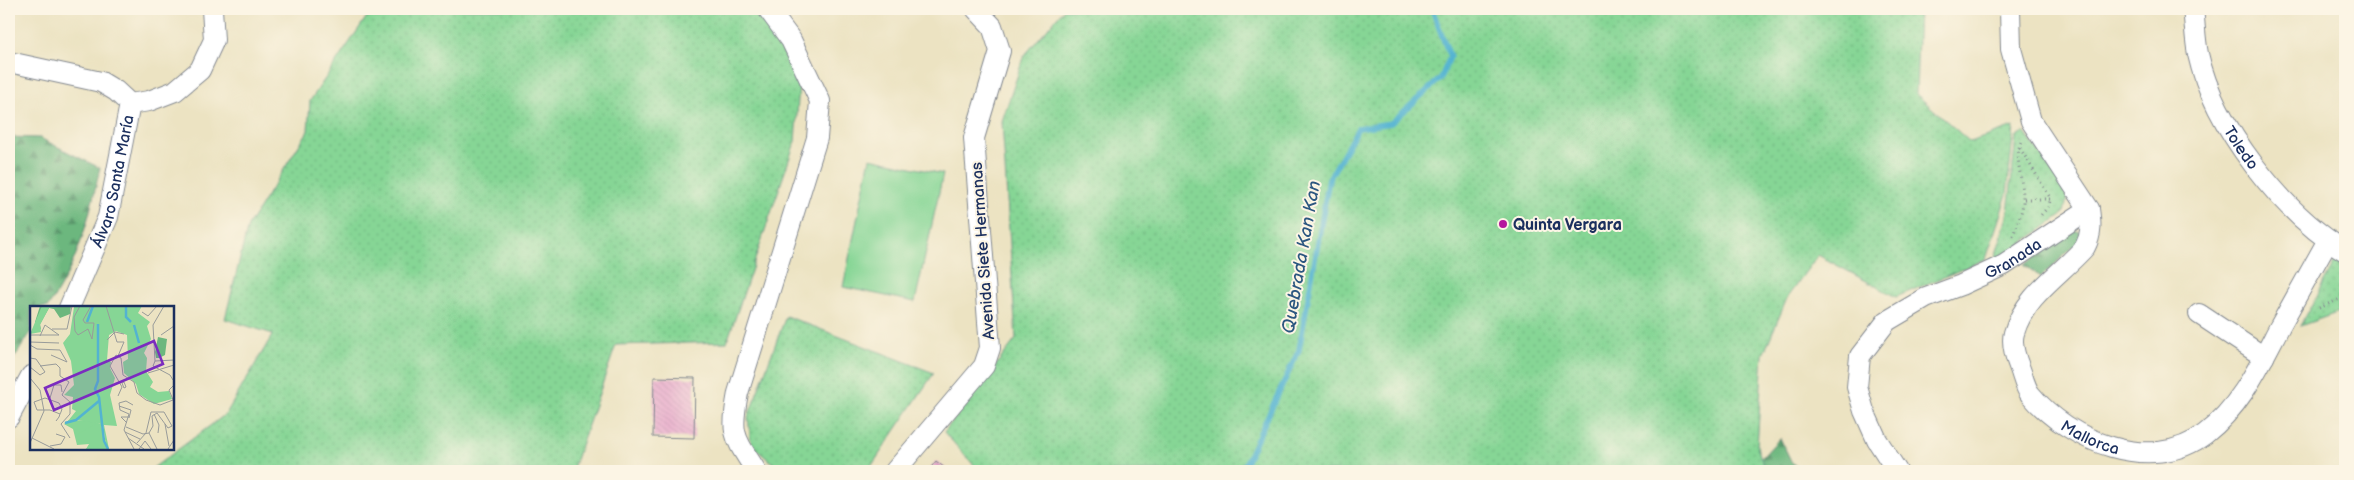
<svg xmlns="http://www.w3.org/2000/svg" width="2354" height="480" font-family="'Balsamiq Sans',sans-serif">
  <defs>
    <pattern id="forest-firs" width="22" height="20" patternUnits="userSpaceOnUse" patternTransform="scale(1.25)"><rect width="22" height="20" fill="#6cb77e"/><path d="M5 1l3.5 6h-7zM16 11l3.5 6h-7z" fill="#58956a"/></pattern>
    <pattern id="park-dots" width="8" height="8" patternUnits="userSpaceOnUse" patternTransform="scale(1.25)"><rect width="8" height="8" fill="#86d695"/><path d="M2 2h.1M6 6h.1" fill="none" stroke="#73b883" stroke-width="1.8" stroke-linecap="round"/></pattern>
    <pattern id="building-back-hatch" width="6" height="6" patternUnits="userSpaceOnUse" patternTransform="scale(1.25)"><rect width="6" height="6" fill="#e9accc"/><path d="M-1 5l2 2M0 0l6 6M5-1l2 2" fill="none" stroke="#c794b2"/></pattern>
  </defs>
  <rect width="100%" height="100%" fill="#fcf5e5"/>
  <filter id="ink" filterUnits="userSpaceOnUse"><feTurbulence type="fractalNoise" baseFrequency=".02" numOctaves="2"/><feDisplacementMap in="SourceGraphic" scale="10" xChannelSelector="R" yChannelSelector="G"/><feConvolveMatrix kernelMatrix="1 2 1 2 8 2 1 2 1" color-interpolation-filters="sRGB"/></filter>
  <filter id="wash" filterUnits="userSpaceOnUse"><feTurbulence type="fractalNoise" baseFrequency=".0096" numOctaves="4" result="noise"/><feDisplacementMap in="SourceGraphic" scale="20" xChannelSelector="R" yChannelSelector="G"/><feGaussianBlur stdDeviation="1.12" result="paint"/><feColorMatrix in="noise" values="0 0 0 0 0 0 0 0 0 0 0 0 0 0 0 0 0 1.4 0 .05"/><feComposite in="paint" operator="in"/></filter>
  <g filter="url(#wash)">
    <rect width="100%" height="100%" fill="#ece3c2"/>
    <path fill="#86d695" stroke="#50827a" d="M870 158 943 174 915 302 843 287Z"/>
    <path fill="url(#forest-firs)" stroke="#44736e" d="M9 137 40 138 100 168C88 222 79 261 48 307L31 308V332L9 366Z
      M2074 230 2083 233 2082 239 2041 277 2024 265Z
      M1780 438 1791 461 1800 471H1749Z"/>
    <path fill="url(#park-dots)" stroke="#50827a" d="M372 9H759L800 70 795 142 727 342 616 345 572 471H149L226 414 273 334 225 319 248 226 308 131 310 101Z
      M1064 9H1919L1916 94 1970 142 2014 127 2007 194 1986 259 1896 297 1818 255 1788 296 1763 355 1757 446 1765 471H979L944 432 1016 339 1002 121 1024 56Z
      M2024 132 2068 192 2064 213 1993 265 2008 213 2016 137Z
      M2336 260 2345 264V310L2300 326Z
      M786 316 934 373 868 471H782L751 445 748 417Z"/>
    <g fill="none" stroke-linecap="round" stroke-linejoin="round">
      <path stroke="#53b3d1" stroke-width="5.5" d="M1242 471 1299 350 1329 179 1358 128 1391 123 1441 78 1450 57 1432 9"/>
    </g>
    <g id="blocks">
      <path fill="url(#building-back-hatch)" d="M654 377 695 378 694 438 653 437Z
        M936 461 949 471H928Z"/>
    </g>
  </g>
  <g filter="url(#ink)">
    <use href="#blocks" fill-opacity="0" stroke="#848990" stroke-width="1"/>
    <g fill="none" stroke-linecap="round" stroke-linejoin="round">
      <g stroke="#848990" stroke-width="22">
        <g id="minor">
          <path id="s1" d="M2193 9C2195 24 2195 39 2198 54 2214 127 2283 213 2345 251"/>
          <path d="M9 62 101 82 116 91 130 104"/>
          <path d="M130 104 149 101 175 91 200 70 214 40 212 9"/>
          <path id="s2" d="M2089 209C2091 223 2092 234 2085 247 2060 275 2025 295 2014 333 2011 343 2016 359 2020 369 2023 377 2025 387 2030 394 2069 441 2151 475 2205 434 2241 406 2259 366 2280 326 2296 297 2312 269 2328 240"/>
          <path id="s3" d="M69 308 108 217 130 104"/>
          <path d="M2199 314 2264 357"/>
          <path d="M9 417 31 376"/>
          <path d="M756 471C734 436 730 435 738 393L817 138 820 101 791 40 768 9"/>
          <path d="M895 471 984 366 990 348 974 138 1000 51 992 26 976 9"/>
          <path id="s4" d="M1897 471 1877 440 1864 411 1857 387 1860 356 1887 321 1926 298 1961 285 2004 265 2089 209 2031 121 2011 49 2010 9"/>
        </g>
      </g>
      <path stroke="#848990" stroke-width="3" stroke-dasharray="1 4" stroke-linecap="butt" d="M2020 148 2051 199
        M2024 199H2051L2048 207 2041 215
        M2013 236C2017 223 2024 210 2023 197 2023 180 2014 157 2021 142
        M2319 308 2345 297"/>
      <use href="#minor" stroke="#fff" stroke-width="20"/>
    </g>
  </g>
  <circle fill="#b5179e" stroke="#fcf5e5" stroke-width="2" cx="1503" cy="224" r="5"/>
  <g text-anchor="middle" stroke-width="4" stroke-linejoin="round" paint-order="stroke">
    <g font-size="16" fill="#1b2f5e" stroke="#fcf5e5">
      <text dy="6" stroke="none"><textPath href="#s1" startOffset="149">Toledo</textPath></text>
      <text dy="6" stroke="none"><textPath href="#s3" startOffset="135">Álvaro Santa María</textPath></text>
      <text transform="translate(982 251) rotate(-94)" y="6">Avenida Siete Hermanas</text>
      <text dy="6" stroke="none"><textPath href="#s4" startOffset="310">Granada</textPath></text>
      <text dy="6" stroke="none"><textPath href="#s2" startOffset="291">Mallorca</textPath></text>
    </g>
    <g font-size="16" font-weight="bold" fill="#1b2f5e" stroke="#fcf5e5" text-anchor="start">
      <text x="1513" y="230">Quinta Vergara</text>
    </g>
    <g font-size="18" font-style="italic" fill="#2c5780" stroke="#fcf5e5">
      <text transform="translate(1301 257) rotate(-80)" y="6">Quebrada Kan Kan</text>
    </g>
  </g>
  <g transform="translate(30 306)">
    <rect width="144" height="144" fill="#ece3c2"/>
    <path d="M39 114 63 115 71 118 76 143H56L59 138 47 139 43 123 34 118Z" fill="#86d695"/>
    <path d="M10 0H41L40 8 30 12 24 3 19 2 10 18 11 24 5 16ZM128 31 137 33 135 49 129 52H126L125 46Z" fill="#6cb77e"/>
    <path d="M12 0H37L19 2 10 19 11 26 0 28ZM41 0H112L108 7 120 16 117 20 121 33 114 47 117 52 116 65 123 76 120 81 128 86 139 85 142 93 124 98 109 88 106 78 94 67 93 56 98 53 97 29 86 25 79 29 77 54 81 56 80 62 85 72 80 89 87 120 74 119 79 143H55L76 140 73 119 68 117 48 128 67 117 46 114 42 116 34 117 43 115H38L46 105 42 103 43 91 34 89 44 79 41 55 33 37 40 28 44 1Z" fill="#86d695"/>
    <path fill="none" stroke="#53b3d1" stroke-width="2.5" d="M96 0V11L101 16M57 16 63 0M68 18V75L65 83 69 91 74 135 78 143M104 19 109 37M35 117 46 114 69 95"/>
    <path fill="none" stroke="#989b9a" stroke-width="1" d="M50 0 44 11 45 25 48 29 58 23 62 33 64 17H55L53 14 61 0M76 0 87 36M134 0 123 19 125 55 123 60 140 69 143 74M112 6 118 10 127 0M22 23H37L42 0M0 29H29M131 29 144 20M10 30 15 19 29 29M77 34 85 26 94 28M0 36 29 37M87 36H94L88 50M0 39 7 43 30 44 37 56 21 49M0 52 6 53 15 66M125 55 144 54M10 60 26 58 30 62V70L39 76 32 89 40 96V108L31 118 40 132M0 61 10 69 15 66M118 67 144 59M0 72 10 84 14 105 0 137M94 76 96 81 94 82 92 77ZM88 90 92 81 80 60 86 49 91 52 93 69 104 76 107 87 116 94 130 99 143 94M20 92 24 79H31L32 86M144 96 139 84 144 79M103 99 96 95 89 97 90 104 99 108 94 124 104 143M89 100 101 104 99 112M134 106 142 120M124 108 129 119 128 127M26 115 29 111 30 108 31 106 32 103 29 97 15 92 4 96 7 104H20L30 108M97 117 91 111H99M135 118 139 140M96 121 113 128 119 127 123 120 122 110 127 107 138 122 142 120M95 126 110 133M119 127 127 143M2 132 24 143M98 132 114 143M107 137 116 127 121 106H134M20 140 31 138 35 131 26 128M109 143 115 135 121 143M138 143 144 134V121"/>
    <path fill="#7b2cbf" fill-opacity="0.15" stroke="#7b2cbf" stroke-width="2.5" d="M124 35 133 58 24 104 15 82Z"/>
    <rect width="144" height="144" fill="none" stroke="#1b2f5e" stroke-width="2.5"/>
  </g>
  <rect width="2354" height="480" fill="none" stroke="#fcf5e5" stroke-width="30"/>
</svg>
